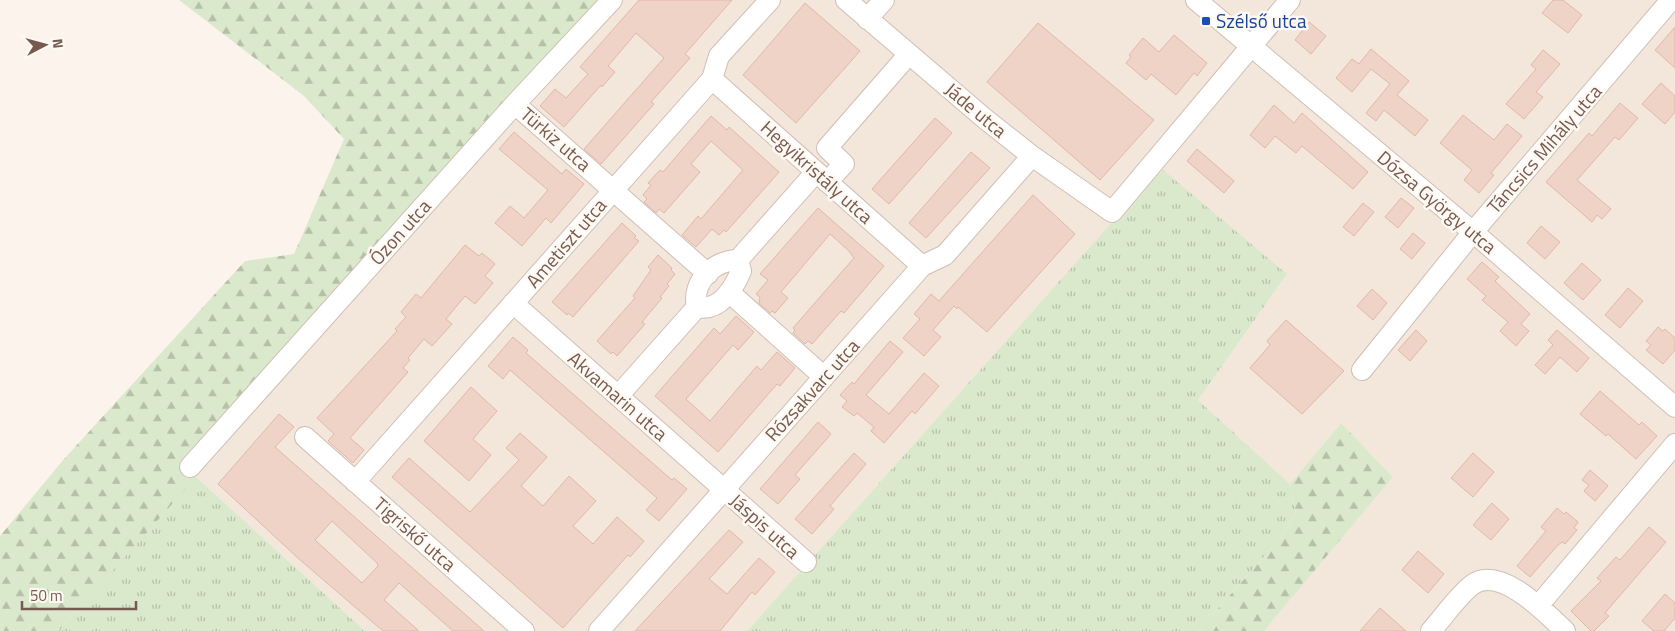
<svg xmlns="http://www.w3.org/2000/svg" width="1675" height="631" font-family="'Titillium Web',sans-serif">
  <defs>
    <pattern id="grass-tufts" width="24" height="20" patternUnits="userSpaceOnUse" patternTransform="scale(1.25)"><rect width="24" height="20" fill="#dae9cb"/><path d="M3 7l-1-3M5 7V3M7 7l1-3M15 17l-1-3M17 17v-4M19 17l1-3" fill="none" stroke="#b5c0a7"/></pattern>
    <pattern id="forest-firs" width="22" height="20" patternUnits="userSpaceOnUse" patternTransform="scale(1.25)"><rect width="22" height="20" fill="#dae9cb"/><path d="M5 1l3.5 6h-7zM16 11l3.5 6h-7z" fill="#b5c0a7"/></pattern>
  </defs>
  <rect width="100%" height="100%" fill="#fcf4ec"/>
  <path fill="#f3e6db" d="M621 0H1675V631H1264L1393 477 1341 423 1290 484 1198 400 1287 274 1121 212 747 631H365L195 476Z"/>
  <path fill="url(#grass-tufts)" d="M1163 170 1287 274 1198 400 1290 484 1296 513 1281 538 1198 631H747L1121 212Z
    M195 476 365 631H59Z"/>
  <path fill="url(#forest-firs)" d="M179 0H621L59 631H0V536L64 459 245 261 294 254 344 139 304 96Z
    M1341 423 1393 477 1264 631H1198L1281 538 1296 513 1290 484Z"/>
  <path fill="#efd3c6" stroke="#e1b8a7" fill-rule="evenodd" d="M639 0H732L685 54 690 58 651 102 654 104 601 164 584 149 664 58 636 33 608 66 615 72 602 87 601 85 564 127 540 106 555 89 566 98 588 74 580 67Z
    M1553 0H1563L1582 15 1568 33 1542 13Z
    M805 3 860 51 796 123 743 75Z
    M1309 22 1326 36 1311 54 1295 40Z
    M1038 23 1154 120 1100 180 987 82Z
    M1675 27V68L1655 50Z
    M1174 35 1207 63 1197 76 1194 73 1176 95 1151 74 1146 80 1126 63 1131 57 1129 55 1143 38 1159 52Z
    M1371 49 1409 81 1397 95 1428 120 1415 136 1384 110 1376 121 1366 113 1390 84 1371 69 1352 92 1336 78 1352 59 1359 64Z
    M1543 50 1560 64 1536 92 1543 97 1524 119 1506 104 1536 69 1531 65Z
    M1661 83 1675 96V112L1665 124 1642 104Z
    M1620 103 1638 118 1619 140 1615 137 1577 180 1611 209 1602 219 1597 215 1592 222 1546 182 1589 133 1592 136Z
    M1274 105 1294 123 1302 113 1368 172 1353 189 1302 146 1296 153 1275 136 1265 148 1250 135Z
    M1463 115 1494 140 1507 124 1522 136 1491 173 1494 175 1479 193 1464 180 1472 170 1440 143Z
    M711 116 727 130 729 127 779 172 726 232 724 230 719 235 712 229 696 247 682 235 698 216 701 219 743 170 711 141 691 164 700 172 664 213 659 209 656 213 644 202 647 199 643 195 651 185 648 183 660 170 663 172Z
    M935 118 952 133 889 204 872 189Z
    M514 132 562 174 566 169 584 184 551 223 546 218 522 246 495 223 510 206 524 218 548 190 499 149Z
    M1197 149 1234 181 1224 193 1187 161Z
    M971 152 990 168 926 238 909 223Z
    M1033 195 1075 234 987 332 958 307 957 309 954 306 933 330 941 337 924 356 903 338 920 319 914 314 931 294 939 301Z
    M1401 198 1414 208 1398 228 1385 217Z
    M1363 203 1374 212 1354 236 1343 227Z
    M818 208 884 266 844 313 841 311 812 344 808 341 805 344 793 333 795 330 793 328 854 258 849 251 830 234 781 292 788 298 775 313 772 311 770 313 759 303 760 297 756 294 768 280 760 274Z
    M622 223 636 236 634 238 639 241 573 317 568 313 567 315 552 302Z
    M1541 226 1560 242 1545 259 1527 243Z
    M1413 233 1425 243 1412 259 1400 249Z
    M465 245 479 256 482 253 495 264 485 276 493 283 475 304 465 296 446 319 452 324 432 346 424 339 408 358 410 360 403 368 408 372 350 438 364 450 353 463 328 441 334 434 317 418 397 331 395 329 406 317 401 312 416 294 421 298Z
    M658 255 672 268 671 270 675 274 667 284 669 286 660 297 662 298 642 322 645 324 617 356 613 352 611 354 597 341 635 298 633 296 651 270 648 267Z
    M1482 262 1499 277 1495 281 1530 314 1521 324 1529 331 1516 346 1500 331 1508 322 1482 300 1486 296 1467 279Z
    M1582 263 1601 280 1583 300 1564 283Z
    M1628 288 1643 301 1620 328 1605 315Z
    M1372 289 1387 303 1373 320 1357 306Z
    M736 316 754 332 738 350 733 345 686 399 710 421 757 366 761 370 777 352 795 368 780 386 777 384 718 452 655 396 714 328 720 334Z
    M1286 320 1344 371 1302 414 1250 368 1270 345 1267 341Z
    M1658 327 1663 331 1665 329 1675 338V350L1663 364 1646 350 1651 345 1646 341Z
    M1416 330 1427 341 1410 361 1398 350Z
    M1557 330 1589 358 1577 372 1560 357 1545 374 1535 365 1553 345 1548 340Z
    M513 337 528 350 526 353 550 374 672 480 674 478 687 489 659 521 646 510 657 498 510 370 503 379 488 366Z
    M890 341 903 352 866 395 889 414 924 373 939 386 915 414 912 411 884 443 871 431 874 427 857 413 854 416 842 407 847 401 840 395 852 382 854 384Z
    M471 387 497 411 473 439 491 455 469 481 424 441Z
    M1600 391 1639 425 1642 422 1657 436 1636 459 1608 434 1606 436 1580 414Z
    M279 414 294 427 275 447 484 631H453L399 583 384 600 419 631H383L299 559 218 484ZM332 521 377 563 378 566 362 583 315 540Z
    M818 422 831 434 795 475 800 479 778 504 760 489Z
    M520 433 547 457 521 486 543 506 569 476 596 501 573 526 593 544 617 517 644 541 630 557 628 555 563 628 392 477 409 458 470 512 519 460 506 448Z
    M854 453 866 464 830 506 834 509 812 534 795 519Z
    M1473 453 1494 472 1473 497 1451 478Z
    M1590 470 1608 486 1595 501 1584 491 1589 485 1582 480Z
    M1492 503 1509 519 1491 540 1473 525Z
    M1557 508 1564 514 1566 512 1578 522 1574 528 1577 530 1565 544 1562 542 1558 545 1530 577 1517 566 1546 531 1541 527Z
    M1649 527 1666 542 1605 613 1609 616 1594 631H1591L1571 611 1601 581 1597 578 1616 557 1620 560Z
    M729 530 743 542 709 579 727 594 759 558 775 572 755 595 752 592 720 631H635Z
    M1418 551 1444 574 1428 593 1402 570Z
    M1665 594 1675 603V618L1664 631H1654L1642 621Z
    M1380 608 1406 631H1360Z"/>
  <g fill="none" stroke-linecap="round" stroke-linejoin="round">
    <g stroke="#d0beb4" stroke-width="22">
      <path id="minor" d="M846 0 984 118 1032 156 1112 212 1290 0
        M1196 0 1473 232 1675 407
        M867 19 884 0
        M712 79 922 266
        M515 104 708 274
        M827 182 844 164 827 148 909 54
        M729 292 824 377
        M513 303 806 562
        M697 307C719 312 733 290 741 271L738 260
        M1362 370 1473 232 1671 0
        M618 396 697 307C691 282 714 260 738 260L816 172
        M305 437 524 631
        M190 467 515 104 612 0
        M355 482 712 79 719 56 770 0
        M1538 606 1675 444
        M599 631 922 266 945 255 1032 156
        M1431 631C1444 616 1457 597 1472 585 1500 564 1547 614 1565 631"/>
    </g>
    <use href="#minor" stroke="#fff" stroke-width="20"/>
  </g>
  <rect fill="#1a4fb4" stroke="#fef9f3" stroke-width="2" x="1201" y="16" width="10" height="10" rx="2.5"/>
  <g text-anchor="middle" stroke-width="5" stroke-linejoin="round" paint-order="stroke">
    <g font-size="19" fill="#164399" stroke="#fef9f3" text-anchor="start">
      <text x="1216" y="28">Szélső utca</text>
    </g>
    <g font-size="19" fill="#765a50" stroke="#fef9f3">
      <text transform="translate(976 110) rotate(40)" y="7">Jáde utca</text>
      <text transform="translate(556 139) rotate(41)" y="7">Türkiz utca</text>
      <text transform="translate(1544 149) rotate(-49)" y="7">Táncsics Mihály utca</text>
      <text transform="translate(817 172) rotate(42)" y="7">Hegyikristály utca</text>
      <text transform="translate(1437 202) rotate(40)" y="7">Dózsa György utca</text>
      <text transform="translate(400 232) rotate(-48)" y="7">Ózon utca</text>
      <text transform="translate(566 243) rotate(-49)" y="7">Ametiszt utca</text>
      <text transform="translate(812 390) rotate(-48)" y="7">Rózsakvarc utca</text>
      <text transform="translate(618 396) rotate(41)" y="7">Akvamarin utca</text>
      <text transform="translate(765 526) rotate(42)" y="7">Jáspis utca</text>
      <text transform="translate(415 534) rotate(41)" y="7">Tigriskő utca</text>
    </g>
  </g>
  <g transform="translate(45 45) rotate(84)" stroke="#fef9f3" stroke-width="4" paint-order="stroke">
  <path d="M0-4L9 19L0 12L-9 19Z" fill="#765a50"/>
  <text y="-8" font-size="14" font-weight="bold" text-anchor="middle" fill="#765a50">N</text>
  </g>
  <path d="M22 601v8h114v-8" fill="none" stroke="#765a50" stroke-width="2.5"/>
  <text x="30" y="601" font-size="15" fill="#765a50" stroke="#fef9f3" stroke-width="4" paint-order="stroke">50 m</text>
</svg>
